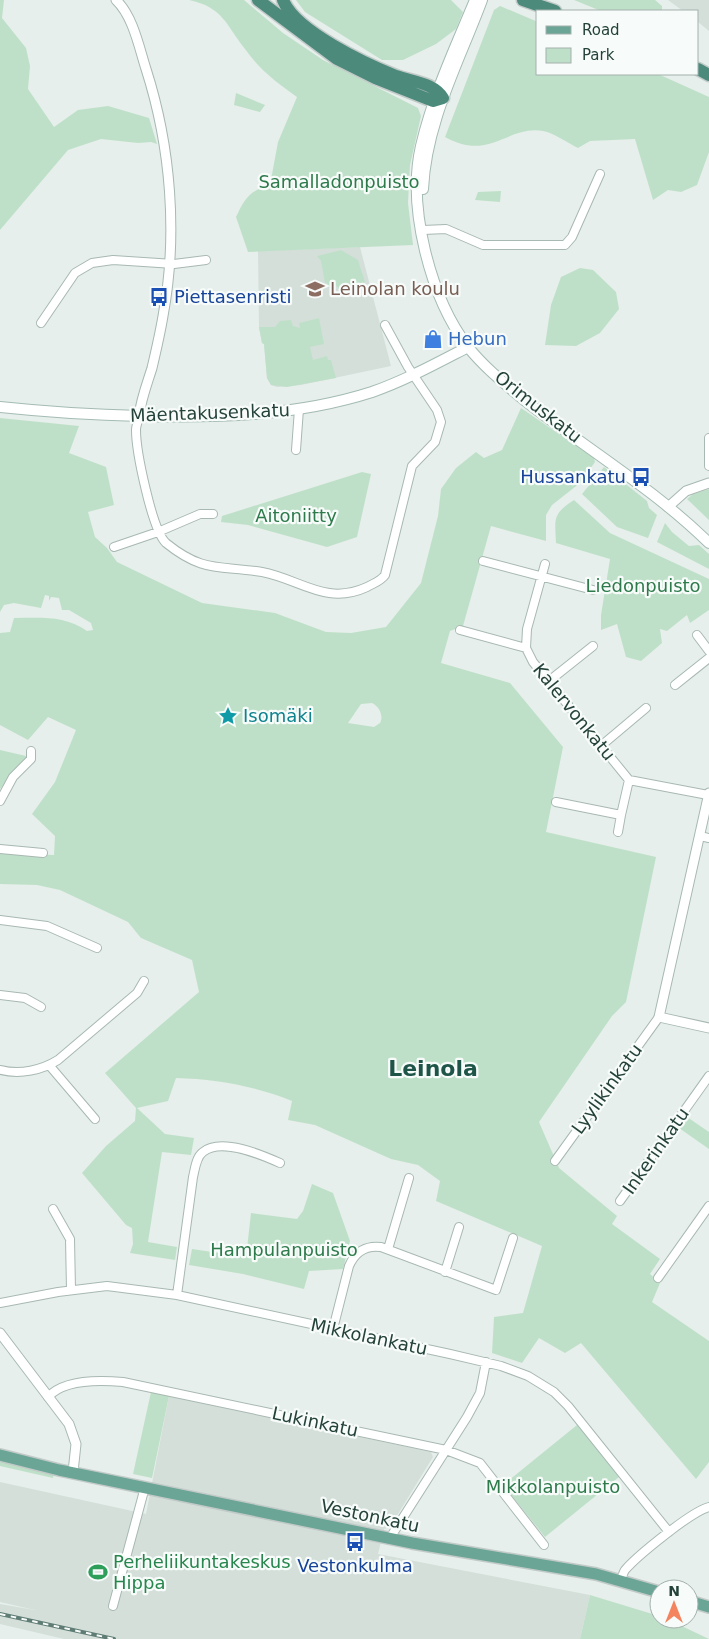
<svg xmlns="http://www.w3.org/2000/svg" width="709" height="1639" font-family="'DejaVu Sans',sans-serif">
  <rect width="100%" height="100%" fill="#e6efeb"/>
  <path fill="#d4dfda" d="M668 0H709V31L698 22V11H683Z
    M360 247 391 366 301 385 277 387 271 385 267 378 264 344 262 343 259 327 258 251Z
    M169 1396 431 1452 433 1457 390 1527 384 1529 378 1554 590 1595 580 1639H64L0 1624V1604L35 1610 0 1602V1482L146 1514Z"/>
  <path fill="#bfe0c8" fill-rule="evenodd" d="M0 0H4L2 18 26 48 30 66 28 89 54 127 78 110 108 106 149 118 157 144 151 142 138 143 101 139 68 150 0 230Z
    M189 0H244L283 33 323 60 418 108 421 116 410 165 408 203 413 245 248 252 236 217C245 198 249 191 270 185L278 142 297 97C277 83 259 69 245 49 226 25 223 7 189 0Z
    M296 0H451L463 12 456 29 436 44 403 60H382L305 12Z
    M574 0H655L662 6V11H601Z
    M500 6 538 22V74H658L709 97V152L697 185 681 192 668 190 653 200 635 139 590 141 578 148C568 143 554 133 543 131 508 125 489 162 445 137L494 10Z
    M236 93 265 105 260 112 234 105Z
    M501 191 500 202 475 200 478 192Z
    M341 250 358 260 365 282 338 289 337 286 329 288 327 283H325L321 261 317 256Z
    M580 268 593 270 616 292 619 309 600 333 576 346 545 345 551 305 561 277Z
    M319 318 324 344 310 347 313 360 327 356 328 360H331L336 378 287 387 271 385 267 378 264 344 262 343 259 327H275L280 321 291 320 293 326 300 328 299 323Z
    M521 408 594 458 595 462 580 483 552 505 546 515V541L491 526 463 626 450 631 441 663 510 683 563 747 546 832 656 857 626 1002 612 1016 539 1122 559 1168 617 1216 612 1224 660 1259 650 1274 660 1283 652 1302 709 1341V1462L696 1479 581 1343 565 1353 539 1338 522 1363 492 1353 494 1317 523 1313 542 1246 436 1201 440 1181 418 1165 391 1159 315 1125 288 1120 292 1101C254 1086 217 1079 176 1078L168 1101 137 1108 165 1134 194 1138 191 1155 162 1152 148 1242 177 1247 175 1260 130 1253 133 1244 132 1228 126 1225 82 1173 106 1146 135 1121 136 1108 105 1073 199 992 192 960 141 938 128 922 60 890 37 885 0 884V853L54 855 55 836 32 814 55 782 76 730 48 717 28 740 0 725V633L10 632 14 618C41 618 64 615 87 631L93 630 91 623 69 610H62L59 598 51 597 49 601V596L45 595 41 608 14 603 4 605 0 612V418L79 426 69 453 106 467 114 505 88 512 95 537 107 548 117 562 202 603 275 613 326 632 351 633 386 627 421 583 438 516 441 489 456 468 476 452 484 458 502 450ZM372 703C379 706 384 716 380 723L374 727 348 723 361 704Z
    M604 467 647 501 649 508 657 515 648 538 617 527 582 494Z
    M362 472 371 474 357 537 327 547 248 525 221 522 222 516Z
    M709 489V520L687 499 693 494Z
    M574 500 610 533 709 579V610L690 623 687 615 667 631 660 629 662 643 641 661 626 657 617 624 601 630V615L610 559 556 543C555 519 552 514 574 500Z
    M665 523 672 532 689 546 699 545 709 554V569L657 542Z
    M0 750 26 756 25 762 0 789Z
    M687 1117 709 1132V1149L679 1128Z
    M312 1184 333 1193 350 1241 343 1269 309 1271 304 1289 243 1274 189 1265 192 1249 246 1257 251 1213 297 1219 303 1211Z
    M151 1392 169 1396 152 1478 133 1474Z
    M577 1425 619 1477 545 1537 503 1485Z
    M0 1461 54 1473 53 1478 0 1466Z
    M590 1595 659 1616V1619H667L709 1639H580Z"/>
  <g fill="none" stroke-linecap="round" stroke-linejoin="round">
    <g stroke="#a8b8b2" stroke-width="10">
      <path id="minor" d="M423 230 446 229 483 245H565L572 237 600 174
        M41 323 75 273 92 263 113 260 174 264 206 260
        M139 416C138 421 136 426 136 430 136 451 152 530 166 543 203 573 219 565 262 572 300 579 326 606 367 587 374 583 381 581 385 575L412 466 435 442 441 422 437 410 408 367 385 325
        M709 438V466
        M296 450 299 409
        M114 547 158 532 200 514H213
        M483 561 593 590
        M545 564 527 629 526 648 533 662 629 780 708 795
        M460 630 526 648
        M697 635 709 651
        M549 681 593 646
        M675 685 709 658
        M602 745 646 708
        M0 801 13 777 31 759V751
        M556 802 621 815 629 780
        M618 832 621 815
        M700 836 709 838
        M0 849 43 853
        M0 920 47 926 97 948
        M0 995 25 998 41 1007
        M49 1065 95 1119
        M1 1070C20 1075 42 1070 58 1060L137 993 144 981
        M555 1161 659 1017
        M620 1201 709 1076
        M53 1209 70 1239 71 1290
        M388 1249 409 1178
        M445 1272 459 1227
        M658 1278 709 1206
        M177 1295 193 1177C195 1169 196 1157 203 1152 221 1137 262 1155 280 1163
        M0 1303 58 1292 107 1286 177 1295 450 1354 501 1366 528 1376 554 1392 568 1406 669 1532
        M333 1329 349 1266C355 1252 366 1245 381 1247L496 1290 513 1238
        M48 1397C64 1379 101 1380 123 1382L446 1450 480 1463 544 1545
        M390 1538 467 1417 480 1393 486 1362
        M621 1581C622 1577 623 1573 625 1570 637 1556 692 1511 709 1507
        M113 1606 145 1487"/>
    </g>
    <g stroke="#a8b8b2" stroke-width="11">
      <path id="tertiary" d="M116 0C133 16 139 47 146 69 171 147 178 235 163 316 160 334 156 351 152 368 147 384 141 399 139 416
        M668 507 686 491 709 483
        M709 793 659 1017 709 1028
        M0 1333 69 1424 76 1444 73 1472"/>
    </g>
    <g stroke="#a4bbb3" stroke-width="12">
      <path id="secondary" d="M475 0C455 48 433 95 421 146 407 207 430 297 468 347 484 367 504 383 523 399 585 448 653 488 709 543
        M423 189C426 122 459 62 482 0
        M0 407C47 412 93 415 140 416 218 418 297 416 372 392 406 380 437 363 468 347"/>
    </g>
    <g stroke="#c2cac8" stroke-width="14">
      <path id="primary" d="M0 1455 59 1470 412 1543 596 1574 659 1592
        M689 1601 709 1607"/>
    </g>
    <g stroke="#c2cac8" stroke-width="15">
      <path id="trunk" d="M258 0 337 59 375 78 433 101 443 98C434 83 413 82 396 76 366 64 295 31 283 0
        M523 0 555 11
        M698 69 709 75"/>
    </g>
    <use href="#minor" stroke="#fff" stroke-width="8"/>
    <use href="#tertiary" stroke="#fff" stroke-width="9"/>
    <use href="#secondary" stroke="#fff" stroke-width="10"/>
    <use href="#primary" stroke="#6aa596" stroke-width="11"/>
    <use href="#trunk" stroke="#4c8a7c" stroke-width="12"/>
    <g stroke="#5f7d75" stroke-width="4">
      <path id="rail" d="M0 1614 114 1639"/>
    </g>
    <use href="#rail" stroke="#f7fbf9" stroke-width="2" stroke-dasharray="5.5" stroke-linecap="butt"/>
  </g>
  <defs>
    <g id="school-bare" transform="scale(1.5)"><path d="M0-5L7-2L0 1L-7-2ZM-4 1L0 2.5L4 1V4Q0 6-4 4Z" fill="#8d6e63" stroke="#f7fbf9" stroke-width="2.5" paint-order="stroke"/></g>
    <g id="bus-bare" transform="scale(1.5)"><path d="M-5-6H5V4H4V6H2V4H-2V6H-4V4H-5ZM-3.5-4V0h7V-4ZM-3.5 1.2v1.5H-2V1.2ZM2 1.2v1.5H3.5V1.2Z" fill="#1a4fb4" stroke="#f7fbf9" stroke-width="2.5" paint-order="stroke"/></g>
    <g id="shop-bare" transform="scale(1.5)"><path d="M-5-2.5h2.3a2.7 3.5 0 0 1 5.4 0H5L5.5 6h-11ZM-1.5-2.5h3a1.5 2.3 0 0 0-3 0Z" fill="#3f7fe0" stroke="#f7fbf9" stroke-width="2.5" paint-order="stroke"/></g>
    <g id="sight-bare" transform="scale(1.5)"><path d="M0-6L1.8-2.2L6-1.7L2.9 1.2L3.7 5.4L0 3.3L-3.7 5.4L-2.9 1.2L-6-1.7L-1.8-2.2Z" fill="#0f9aa8" stroke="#f7fbf9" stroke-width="2.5" paint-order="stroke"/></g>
    <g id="stadium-bare" transform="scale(1.5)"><path d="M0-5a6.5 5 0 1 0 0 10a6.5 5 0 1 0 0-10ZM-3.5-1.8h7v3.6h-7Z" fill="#2e9e5b" stroke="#f7fbf9" stroke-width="2.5" paint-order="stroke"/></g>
  </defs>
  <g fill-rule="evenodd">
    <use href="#school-bare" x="315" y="289"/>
    <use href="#bus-bare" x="159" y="297"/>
    <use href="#shop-bare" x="433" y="339"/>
    <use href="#bus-bare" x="641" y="477"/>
    <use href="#sight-bare" x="228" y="716"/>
    <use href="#bus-bare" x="355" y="1542"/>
    <use href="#stadium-bare" x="98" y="1572"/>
  </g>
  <g text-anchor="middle" stroke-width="4.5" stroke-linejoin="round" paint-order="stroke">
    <g font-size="18" fill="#2d7a4b" stroke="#f7fbf9">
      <text x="339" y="188">Samalladonpuisto</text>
      <text x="296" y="522">Aitoniitty</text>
      <text x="643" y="592">Liedonpuisto</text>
      <text x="284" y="1256">Hampulanpuisto</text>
      <text x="553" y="1493">Mikkolanpuisto</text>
    </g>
    <g font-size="18" fill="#785e54" stroke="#f7fbf9" text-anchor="start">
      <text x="330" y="295">Leinolan koulu</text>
    </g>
    <g font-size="18" fill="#164399" stroke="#f7fbf9" text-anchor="start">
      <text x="174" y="303">Piettasenristi</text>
      <text x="626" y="483" text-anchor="end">Hussankatu</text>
      <text x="355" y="1572" text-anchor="middle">Vestonkulma</text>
    </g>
    <g font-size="18" fill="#366cbe" stroke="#f7fbf9" text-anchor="start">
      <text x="448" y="345">Hebun</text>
    </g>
    <g font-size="18" fill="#24423a" stroke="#f7fbf9">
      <text transform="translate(538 407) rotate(38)" y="6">Orimuskatu</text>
      <text transform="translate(210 413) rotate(-2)" y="6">Mäentakusenkatu</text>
      <text transform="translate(574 712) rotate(51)" y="6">Kalervonkatu</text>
      <text transform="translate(607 1089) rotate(-54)" y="6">Lyylikinkatu</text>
      <text transform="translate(656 1151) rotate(-55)" y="6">Inkerinkatu</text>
      <text transform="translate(369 1337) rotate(12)" y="6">Mikkolankatu</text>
      <text transform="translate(315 1422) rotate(12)" y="6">Lukinkatu</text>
      <text transform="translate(370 1516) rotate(12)" y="6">Vestonkatu</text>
    </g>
    <g font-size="18" fill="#0d838f" stroke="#f7fbf9" text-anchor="start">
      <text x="243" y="722">Isomäki</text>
    </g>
    <g font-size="18" fill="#27864d" stroke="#f7fbf9" text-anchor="start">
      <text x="113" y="1568">Perheliikuntakeskus<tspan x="113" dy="21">Hippa</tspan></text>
    </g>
    <g font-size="22" font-weight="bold" fill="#1f5548" stroke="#f7fbf9">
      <text x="433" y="1076">Leinola</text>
    </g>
  </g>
  <rect x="536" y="10" width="162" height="65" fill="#f7fbf9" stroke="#a3b1ad"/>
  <rect x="546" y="26" width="25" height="8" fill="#6aa596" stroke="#a3b1ad"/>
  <text x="582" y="35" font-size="15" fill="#24423a">Road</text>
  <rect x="546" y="48" width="25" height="15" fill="#bfe0c8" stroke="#a3b1ad"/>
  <text x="582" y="60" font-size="15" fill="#24423a">Park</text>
  <g transform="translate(674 1604)"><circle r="24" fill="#f7fbf9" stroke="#a3b1ad"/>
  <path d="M0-4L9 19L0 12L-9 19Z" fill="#f4845f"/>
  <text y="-8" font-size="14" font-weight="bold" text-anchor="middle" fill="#24423a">N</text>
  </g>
</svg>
